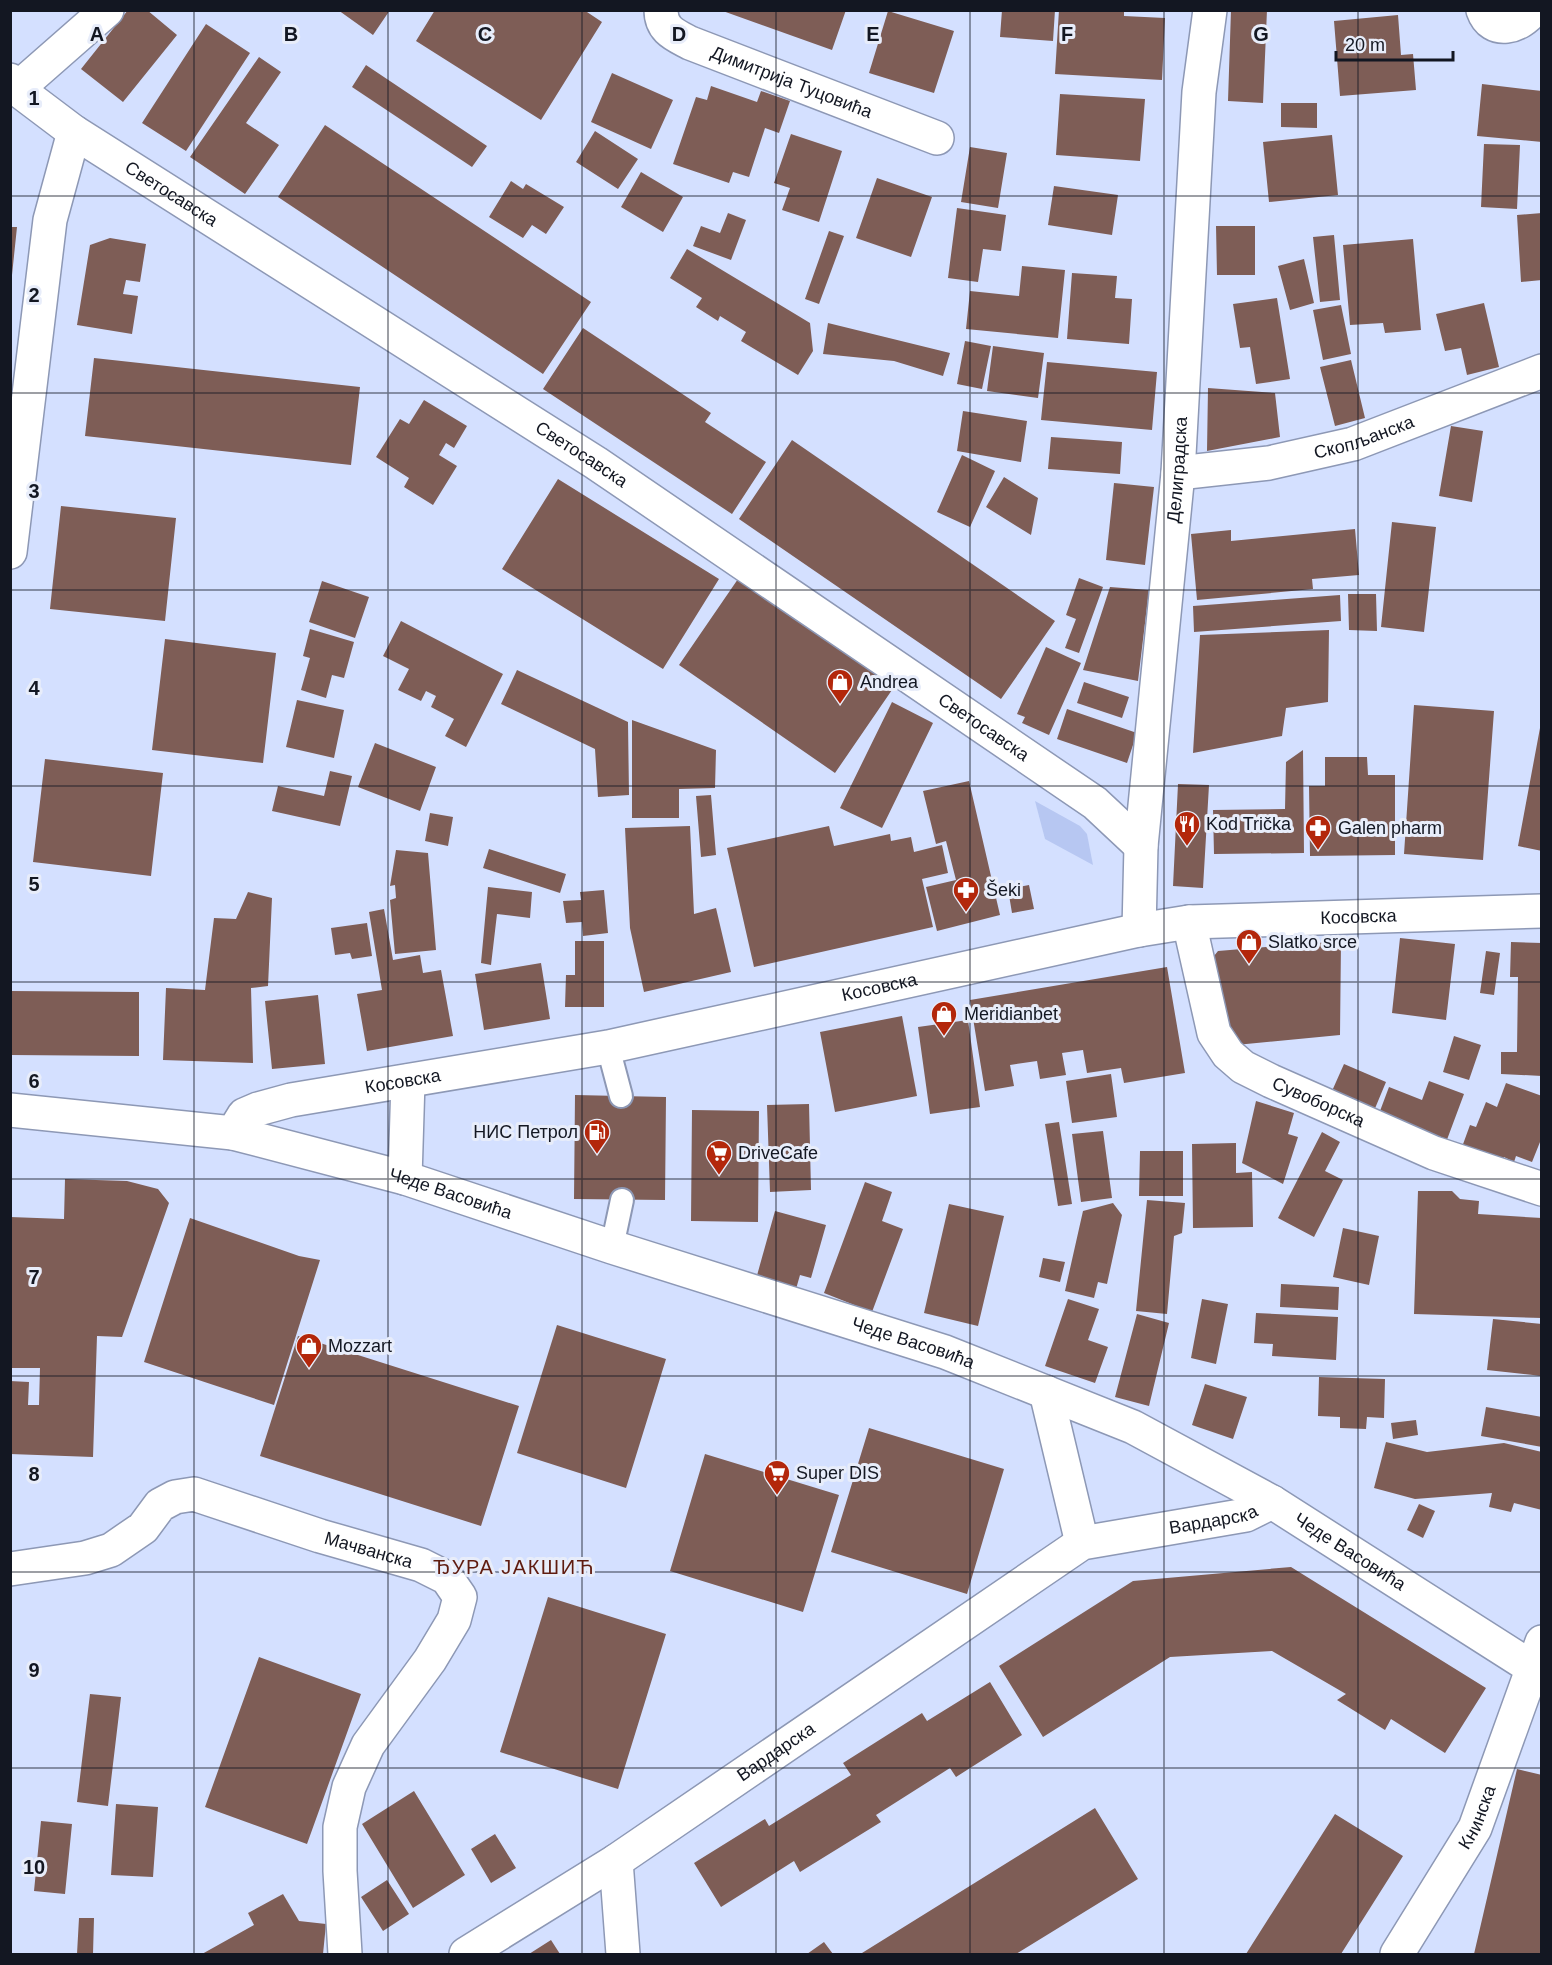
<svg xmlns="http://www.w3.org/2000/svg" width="1552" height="1965" font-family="Helvetica,sans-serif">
  <rect width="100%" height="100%" fill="#d4e0ff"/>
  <path fill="#b7c7f2" d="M1035 801 1080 826 1087 834 1093 865 1045 839Z"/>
  <path fill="#7e5d56" d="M128 10H147L177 35 123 102 81 69Z
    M338 10H390L373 35Z
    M435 10H584L602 22 541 120 416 41Z
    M720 10H846L832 50Z
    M1002 10H1055L1053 41 1000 37Z
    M1059 10H1124V16L1165 18 1162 80 1055 74Z
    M1231 10H1267L1263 103 1228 101Z
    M888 11 954 31 934 93 869 73Z
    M1398 15 1401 55 1413 54 1416 90 1340 96 1334 21Z
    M206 24 250 53 186 151 142 123Z
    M259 57 281 72 246 123 279 145 245 194 190 157Z
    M366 65 487 146 472 167 352 87Z
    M612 73 673 100 651 149 591 122Z
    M1482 84 1542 91V142L1477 136Z
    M711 86 757 102 761 91 790 101 779 133 765 128 749 177 733 172 729 183 673 164 696 97 707 100Z
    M1060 94 1145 99 1140 161 1056 155Z
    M1281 103H1317V128L1281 127Z
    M325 125 591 302 543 374 278 197Z
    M595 131 638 159 618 189 576 162Z
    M791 134 842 151 819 222 782 210 790 188 774 183Z
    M1332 135 1338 195 1269 202 1263 142Z
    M1484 144 1520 145 1517 209 1481 207Z
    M970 147 1007 153 998 208 961 202Z
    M641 172 683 197 663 232 621 207Z
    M877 178 932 197 911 257 856 238Z
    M511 181 523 189 526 184 564 207 546 234 532 225 523 238 489 217Z
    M1054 186 1118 195 1112 235 1048 225Z
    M957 208 1006 215 1001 251 983 249 978 282 948 278Z
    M728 213 746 220 731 260 693 246 701 226 720 233Z
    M1542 213V280L1521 282 1517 215Z
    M1216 226H1255V275H1217Z
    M10 227H17L12 275 10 274Z
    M829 231 844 236 819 304 805 299Z
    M1334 235 1340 300 1320 302 1313 237Z
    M110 238 146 244 140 282 126 280 123 294 138 296 132 334 77 325 90 245Z
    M1413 239 1421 330 1385 333 1383 323 1350 325 1343 245Z
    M687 249 810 323 813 351 798 375 741 341 746 332 720 316 718 321 696 307 702 298 670 278Z
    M1304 259 1314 303 1290 310 1278 266Z
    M1022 266 1065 270 1058 338 966 329 970 291 1019 296Z
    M1072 273 1117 276 1115 298 1132 299 1129 344 1067 339Z
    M1277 298 1290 379 1256 384 1250 347 1240 348 1233 304Z
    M1484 303 1499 367 1467 375 1461 348 1445 351 1436 314Z
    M1341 305 1351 354 1323 360 1313 310Z
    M828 323 950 353 943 376 894 361 823 354Z
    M583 328 711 413 705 422 766 462 732 514 543 389Z
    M965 341 991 346 982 389 957 384Z
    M993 346 1044 353 1038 398 987 391Z
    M94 358 360 387 351 465 85 436Z
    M1351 360 1365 418 1335 426 1320 367Z
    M1047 362 1157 372 1152 430 1041 420Z
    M1208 388 1275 393 1280 437 1207 451Z
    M424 400 467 426 454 448 446 443 439 455 457 466 433 505 404 487 409 478 376 457 400 419 409 424Z
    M963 411 1027 421 1021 462 957 451Z
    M1451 426 1483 431 1472 502 1439 496Z
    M1051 437 1122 442 1120 474 1048 469Z
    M792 440 1055 621 1001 699 739 519Z
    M962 455 995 471 970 527 937 512Z
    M1004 477 1038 498 1031 535 986 507Z
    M558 479 719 579 663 669 502 569Z
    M1114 483 1154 487 1145 565 1106 560Z
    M61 506 176 518 165 621 50 609Z
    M1392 522 1436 527 1424 632 1381 627Z
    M1355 529 1359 575 1312 579 1313 589 1197 600 1191 534 1231 530V541Z
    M1079 578 1103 587 1079 653 1065 648 1076 619 1066 615Z
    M738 579 894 687 835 773 679 665Z
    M322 581 369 597 355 638 309 622Z
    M1110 587 1149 590 1138 681 1083 670Z
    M1348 594H1376L1377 631 1349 630Z
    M1340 595 1341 621 1194 632 1193 606Z
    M401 621 503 674 466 747 445 736 454 719 431 707 436 696 426 691 421 701 398 690 409 669 383 656Z
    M310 629 354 642 344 678 332 675 326 698 301 690 310 658 303 656Z
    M1329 630 1328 702 1286 708 1282 736 1193 753 1200 635Z
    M165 639 276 653 263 763 152 750Z
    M1046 647 1081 663 1049 735 1022 723 1025 717 1017 714Z
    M517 670 628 722 629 795 598 797 595 749 501 704Z
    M1084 682 1129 697 1122 718 1077 703Z
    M297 700 344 710 334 758 286 747Z
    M892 702 933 723 882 828 840 808Z
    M1414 705 1494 711 1483 860 1404 854Z
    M1067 709 1137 733 1127 763 1057 739Z
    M632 720 716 750 715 788 679 789V818H632Z
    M1540 728H1542V851L1518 846Z
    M375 743 436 767 420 811 358 787Z
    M1303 750 1304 853 1214 854 1213 810 1285 809 1286 762Z
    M1325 757H1367L1368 775H1395V855L1310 856 1309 786H1325Z
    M45 759 163 773 151 876 33 862Z
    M330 771 352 776 340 826 272 811 278 786 324 796Z
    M969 781 1000 915 937 931 926 887 956 880 946 841 936 844 923 791Z
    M1178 784 1209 785 1203 888 1173 886Z
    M711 795 716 855 701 857 696 796Z
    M430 813 453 817 448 846 425 841Z
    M690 826 694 914 716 908 731 972 644 992 630 928 625 828Z
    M829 826 834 846 890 834 891 841 911 837 914 852 942 845 948 873 922 879 933 927 754 967 727 848Z
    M489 849 566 874 560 893 483 868Z
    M396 850 428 853 436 950 395 954 390 900 396 898 395 885 390 886Z
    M1029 885 1034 909 1012 913 1008 889Z
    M488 887 532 892 530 918 497 914 491 965 481 963Z
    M604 890 608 933 583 936 582 922 566 923 563 901 581 900 580 892Z
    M248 892 272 898 268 986 251 988 253 1063 163 1060 166 988 205 990 214 918 236 919Z
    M384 909 393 960 420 955 423 973 441 970 453 1036 367 1051 357 994 382 990 369 912Z
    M367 923 372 956 352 959 350 953 335 955 331 928Z
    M1400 938 1455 944 1446 1020 1392 1013Z
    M575 941H604V1007H565L566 975H575Z
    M1341 941 1340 1035 1236 1045 1225 1038 1210 961 1218 951Z
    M1511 942 1542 943V1076L1501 1074V1052H1517L1518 977H1510Z
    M1486 951 1500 953 1494 995 1480 993Z
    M541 963 550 1019 484 1030 475 974Z
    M1167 967 1185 1073 1124 1083 1121 1068 1087 1073 1083 1050 1062 1053 1066 1075 1040 1079 1037 1061 1010 1065 1014 1086 985 1091 970 1000Z
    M10 991 139 992V1056L10 1055Z
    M318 995 325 1064 272 1069 265 1001Z
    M902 1016 917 1096 835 1112 820 1032Z
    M968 1020 980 1107 930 1114 918 1027Z
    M1454 1036 1481 1045 1469 1080 1443 1072Z
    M1344 1064 1386 1082 1371 1118 1328 1100Z
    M1111 1074 1117 1117 1072 1123 1066 1081Z
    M1429 1081 1464 1094 1445 1145 1377 1119 1389 1087 1422 1100Z
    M1506 1083 1542 1096V1137L1532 1162 1516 1156 1514 1162 1504 1157 1502 1162 1462 1147 1470 1125 1476 1127 1486 1102 1497 1107Z
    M575 1095 666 1097 665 1200 574 1199Z
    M1256 1101 1294 1113 1288 1134 1298 1137 1283 1184 1242 1163Z
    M809 1104 811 1190 770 1192 767 1105Z
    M692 1110 759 1111 758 1222 691 1221Z
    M1059 1122 1072 1204 1058 1206 1045 1124Z
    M1103 1131 1112 1198 1081 1202 1072 1134Z
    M1322 1132 1340 1142 1325 1171 1343 1180 1314 1237 1278 1218Z
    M1236 1143V1173L1252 1172 1253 1227 1193 1228 1192 1144Z
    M1140 1151H1183V1196H1139Z
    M65 1179 127 1181 158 1189 169 1203 122 1337 97 1336 93 1457 10 1454V1381L29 1382 28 1405H39L40 1368H10V1217L64 1219Z
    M865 1182 892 1192 882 1221 903 1229 872 1312 824 1293Z
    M1418 1191H1452L1460 1199 1479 1201 1478 1214 1542 1218V1318L1414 1314Z
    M1147 1200 1185 1203 1182 1233 1174 1236 1167 1314 1136 1311Z
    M1113 1203 1122 1215 1107 1284 1098 1282 1094 1298 1065 1291 1083 1211Z
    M949 1204 1004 1216 978 1326 924 1313Z
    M775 1211 826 1225 811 1278 800 1275 796 1289 756 1279Z
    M190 1218 299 1256 320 1260 274 1405 144 1362Z
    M1343 1228 1379 1236 1369 1285 1333 1277Z
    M1043 1258 1065 1262 1060 1282 1039 1277Z
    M1281 1284 1339 1287 1338 1310 1280 1307Z
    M1068 1299 1099 1309 1088 1340 1108 1347 1095 1383 1045 1366Z
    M1202 1299 1228 1304 1216 1364 1191 1358Z
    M1256 1313 1338 1317 1336 1360 1272 1356 1273 1344 1254 1343Z
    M1137 1314 1169 1323 1149 1406 1115 1397Z
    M1493 1319 1542 1324V1376L1487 1370Z
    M557 1325 666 1359 626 1488 517 1453Z
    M298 1336 519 1406 481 1526 260 1456Z
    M1319 1377 1385 1379 1384 1418 1367 1417 1366 1429 1340 1428V1417L1318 1416Z
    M1205 1384 1247 1397 1233 1439 1192 1425Z
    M1486 1407 1542 1417V1447L1481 1436Z
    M1416 1420 1418 1435 1393 1439 1391 1423Z
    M869 1428 1004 1469 967 1594 831 1552Z
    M1386 1442 1427 1452 1504 1443 1542 1452V1510L1514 1503 1511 1512 1489 1507 1492 1493 1415 1499 1374 1488Z
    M705 1454 839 1495 803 1612 670 1571Z
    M1419 1504 1435 1511 1423 1538 1407 1530Z
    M1291 1567 1486 1688 1445 1753 1391 1719 1385 1730 1337 1700 1346 1694 1272 1651 1170 1657 1043 1737 999 1666 1133 1581Z
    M548 1597 666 1634 618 1789 500 1752Z
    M259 1657 361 1694 307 1844 205 1807Z
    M990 1682 1022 1735 956 1777 950 1768 876 1815 881 1822 800 1872 794 1861 721 1907 694 1863 765 1819 769 1826 851 1775 843 1763 922 1713 927 1721Z
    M90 1694 121 1697 108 1806 77 1802Z
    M1517 1769 1542 1775V1954H1474Z
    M414 1791 465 1875 413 1908 362 1824Z
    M116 1804 158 1807 153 1877 111 1875Z
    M1095 1808 1138 1879 1016 1954H863L862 1953Z
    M1335 1814 1403 1856 1341 1954H1246Z
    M41 1821 72 1824 65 1894 34 1891Z
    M495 1834 516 1868 491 1883 471 1849Z
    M387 1880 409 1914 383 1931 361 1897Z
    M283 1894 299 1921 326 1924 323 1954H202L254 1925 248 1913Z
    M79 1918H94L93 1954H77Z
    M551 1940 560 1954H529Z
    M824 1942 833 1954H807Z"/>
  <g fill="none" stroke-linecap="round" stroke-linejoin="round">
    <g stroke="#8d98b5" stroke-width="26">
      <path id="service" d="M608 1047 621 1096
        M612 1247 622 1200"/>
    </g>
    <g stroke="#8d98b5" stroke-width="36">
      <g id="minor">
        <path id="s1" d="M661 10C661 30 675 35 690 43L937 138"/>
        <path d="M1483 10C1492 36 1520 27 1533 10"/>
        <path id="s2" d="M10 80 17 89 74 132 596 463 1095 803 1141 846"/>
        <path d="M10 89H17L107 10"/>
        <path id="s3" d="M1178 473 1269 463 1353 444 1542 371"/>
        <path d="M10 552 50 220 74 132"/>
        <path id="s4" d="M1189 922 1214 1033 1228 1054 1243 1067 1271 1081 1434 1153 1542 1189"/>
        <path id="s5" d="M1139 930 1141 846 1178 473 1199 92 1210 10"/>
        <path d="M1046 1392 1082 1543"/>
        <path id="s6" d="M10 1569 85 1558 111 1550 143 1528 160 1505 175 1497 194 1494 320 1536 421 1565 447 1578 460 1597 454 1620 430 1660 368 1745 349 1787 340 1827V1871L345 1954"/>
        <path d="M616 1861 623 1954"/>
        <path id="s7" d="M466 1954 616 1861 1082 1543 1246 1515 1272 1502"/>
        <path id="s8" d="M1397 1954 1475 1828 1542 1642"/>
      </g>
    </g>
    <g stroke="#8d98b5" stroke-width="36">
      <g id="tertiary">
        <path id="s9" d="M233 1133 405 1178 612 1247 945 1352 1133 1427 1272 1502 1542 1674"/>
      </g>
    </g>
    <g stroke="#8d98b5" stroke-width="36">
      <g id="secondary">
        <path id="s10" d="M10 1110 233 1133 244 1115 258 1109 291 1100 608 1047 1139 930 1189 922 1542 911"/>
        <path d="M405 1178 408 1081"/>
      </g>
    </g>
    <use href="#service" stroke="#fff" stroke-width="22"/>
    <use href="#minor" stroke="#fff" stroke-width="33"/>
    <use href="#tertiary" stroke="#fff" stroke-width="33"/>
    <use href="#secondary" stroke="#fff" stroke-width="33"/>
  </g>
  <path fill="none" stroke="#131722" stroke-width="1.5" stroke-opacity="0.55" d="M194 10V1954M388 10V1954M582 10V1954M776 10V1954M970 10V1954M1164 10V1954M1358 10V1954M10 196H1542M10 393H1542M10 590H1542M10 786H1542M10 982H1542M10 1179H1542M10 1376H1542M10 1572H1542M10 1768H1542"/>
  <defs>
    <g id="shop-pin" transform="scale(1.35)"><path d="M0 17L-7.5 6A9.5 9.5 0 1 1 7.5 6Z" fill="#b3270b" stroke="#e8edfa"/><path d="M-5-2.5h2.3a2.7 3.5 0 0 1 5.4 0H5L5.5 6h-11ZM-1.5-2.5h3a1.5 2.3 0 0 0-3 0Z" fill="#fff"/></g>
    <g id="restaurant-pin" transform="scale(1.35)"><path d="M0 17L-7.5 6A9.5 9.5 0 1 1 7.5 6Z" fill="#b3270b" stroke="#e8edfa"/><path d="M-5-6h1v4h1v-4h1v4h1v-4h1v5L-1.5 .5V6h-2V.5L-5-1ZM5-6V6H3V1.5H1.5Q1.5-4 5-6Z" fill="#fff"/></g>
    <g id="pharmacy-pin" transform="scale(1.35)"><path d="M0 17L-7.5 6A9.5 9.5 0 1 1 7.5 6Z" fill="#b3270b" stroke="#e8edfa"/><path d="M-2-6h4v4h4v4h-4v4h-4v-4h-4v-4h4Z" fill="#fff"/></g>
    <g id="fuel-pin" transform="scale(1.35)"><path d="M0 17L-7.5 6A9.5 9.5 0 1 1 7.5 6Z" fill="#b3270b" stroke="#e8edfa"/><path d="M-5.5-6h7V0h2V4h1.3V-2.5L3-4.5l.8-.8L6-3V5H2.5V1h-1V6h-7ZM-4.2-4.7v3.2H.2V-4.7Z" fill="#fff"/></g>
    <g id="supermarket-pin" transform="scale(1.35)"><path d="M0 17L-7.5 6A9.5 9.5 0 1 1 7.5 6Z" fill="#b3270b" stroke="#e8edfa"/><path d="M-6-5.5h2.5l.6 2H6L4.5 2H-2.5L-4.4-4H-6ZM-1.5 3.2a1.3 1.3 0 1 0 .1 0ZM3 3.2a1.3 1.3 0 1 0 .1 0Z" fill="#fff"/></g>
  </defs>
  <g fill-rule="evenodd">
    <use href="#shop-pin" x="840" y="682"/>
    <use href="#restaurant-pin" x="1187" y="824"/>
    <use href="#pharmacy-pin" x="1318" y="828"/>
    <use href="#pharmacy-pin" x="966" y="890"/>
    <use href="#shop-pin" x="1249" y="942"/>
    <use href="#shop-pin" x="944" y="1014"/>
    <use href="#fuel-pin" x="597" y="1132"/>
    <use href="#supermarket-pin" x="719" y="1153"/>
    <use href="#shop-pin" x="309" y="1346"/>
    <use href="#supermarket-pin" x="777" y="1473"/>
  </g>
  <g text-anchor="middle" stroke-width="6" stroke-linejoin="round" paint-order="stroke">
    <g font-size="18" fill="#131722" stroke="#e8edfa">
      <text dy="6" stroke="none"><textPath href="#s1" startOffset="156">Димитрија Туцовића</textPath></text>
      <text dy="6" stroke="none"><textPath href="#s2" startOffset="198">Светосавска</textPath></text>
      <text dy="6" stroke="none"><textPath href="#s3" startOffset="190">Скопљанска</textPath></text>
      <text dy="6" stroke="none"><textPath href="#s2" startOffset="684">Светосавска</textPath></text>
      <text dy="6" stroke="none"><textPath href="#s5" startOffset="462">Делиградска</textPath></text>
      <text dy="6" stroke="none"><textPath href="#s2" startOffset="1170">Светосавска</textPath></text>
      <text dy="6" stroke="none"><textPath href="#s10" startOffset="1380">Косовска</textPath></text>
      <text dy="6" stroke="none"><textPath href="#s10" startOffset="894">Косовска</textPath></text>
      <text dy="6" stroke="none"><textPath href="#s10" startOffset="408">Косовска</textPath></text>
      <text dy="6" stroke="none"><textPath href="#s4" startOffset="242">Сувоборска</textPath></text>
      <text dy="6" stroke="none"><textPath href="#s9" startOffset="226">Чеде Васовића</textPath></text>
      <text dy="6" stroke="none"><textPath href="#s9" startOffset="712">Чеде Васовића</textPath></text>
      <text dy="6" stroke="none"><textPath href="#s7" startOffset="874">Вардарска</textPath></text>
      <text dy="6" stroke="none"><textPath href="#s6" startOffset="390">Мачванска</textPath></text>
      <text dy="6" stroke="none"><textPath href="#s9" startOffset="1198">Чеде Васовића</textPath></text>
      <text dy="6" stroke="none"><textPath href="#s7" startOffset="370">Вардарска</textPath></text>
      <text dy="6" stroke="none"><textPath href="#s8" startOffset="159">Книнска</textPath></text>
    </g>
    <g font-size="18" fill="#131722" stroke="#e8edfa" text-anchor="start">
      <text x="860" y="688">Andrea</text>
      <text x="1206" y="830">Kod Trička</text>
      <text x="1338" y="834">Galen pharm</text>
      <text x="986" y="896">Šeki</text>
      <text x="1268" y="948">Slatko srce</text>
      <text x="964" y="1020">Meridianbet</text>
      <text x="578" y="1138" text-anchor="end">НИС Петрол</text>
      <text x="738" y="1159">DriveCafe</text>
      <text x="328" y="1352">Mozzart</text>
      <text x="796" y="1479">Super DIS</text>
    </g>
    <g font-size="20" letter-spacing="1.5" fill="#5f1c10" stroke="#e8edfa">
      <text x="514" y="1574">ЂУРА ЈАКШИЋ</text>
    </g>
  </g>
  <g font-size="20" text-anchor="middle" font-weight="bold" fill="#131722" stroke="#e8edfa" stroke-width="6" stroke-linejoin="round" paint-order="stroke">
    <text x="97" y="41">A</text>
    <text x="291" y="41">B</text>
    <text x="485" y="41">C</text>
    <text x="679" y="41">D</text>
    <text x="873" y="41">E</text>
    <text x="1067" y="41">F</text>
    <text x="1261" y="41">G</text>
    <text x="34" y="105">1</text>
    <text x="34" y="302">2</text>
    <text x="34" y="498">3</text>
    <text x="34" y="695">4</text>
    <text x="34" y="891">5</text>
    <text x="34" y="1088">6</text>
    <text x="34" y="1284">7</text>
    <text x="34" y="1481">8</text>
    <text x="34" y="1677">9</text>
    <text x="34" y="1874">10</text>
  </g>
  <rect width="1552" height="1965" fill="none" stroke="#131722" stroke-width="24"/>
  <path d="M1336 51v9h117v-9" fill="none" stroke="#131722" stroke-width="3"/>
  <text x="1345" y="51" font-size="18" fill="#131722" stroke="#e8edfa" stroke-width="4.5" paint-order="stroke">20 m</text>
</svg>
